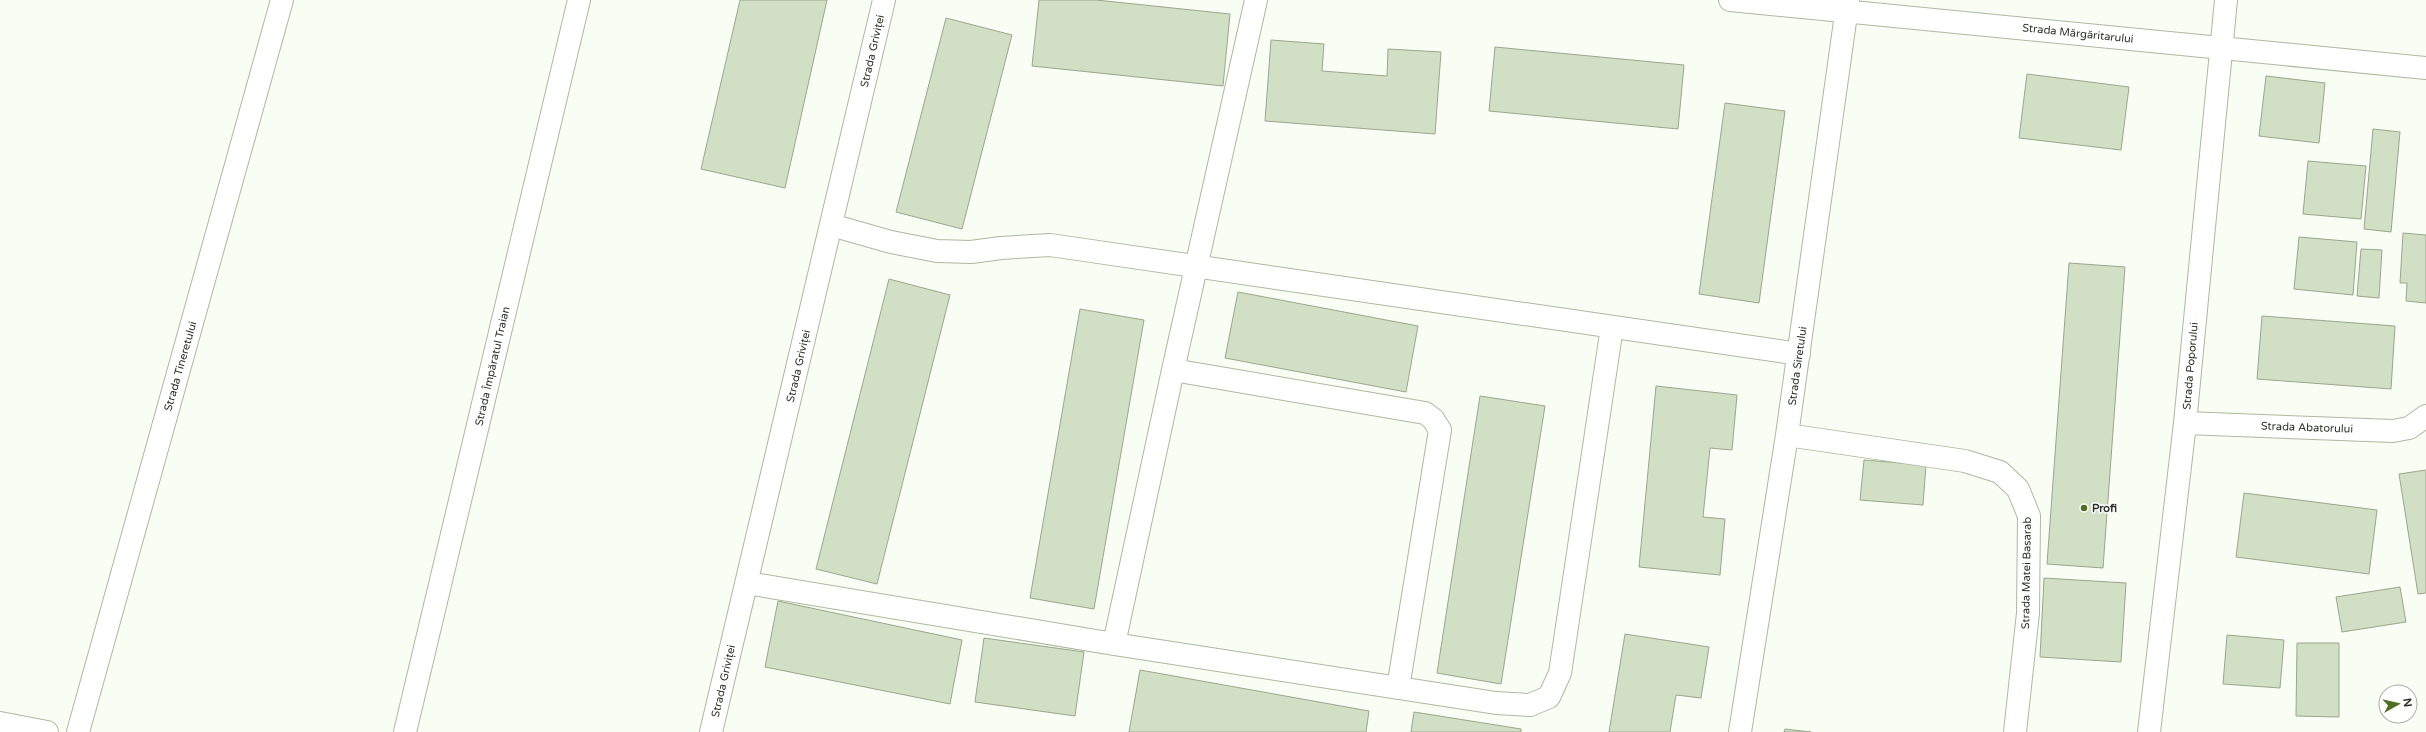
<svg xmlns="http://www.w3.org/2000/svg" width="2426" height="732" font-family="'Varela Round',sans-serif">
  <rect width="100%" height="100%" fill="#f8fef3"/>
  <path fill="#d1dfc4" stroke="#9aa68d" d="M740 0H827L785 188 701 169Z
    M1039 0H1096L1230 14 1223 86 1032 66Z
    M946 18 1012 35 962 229 896 212Z
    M1271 40 1324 44 1322 71 1387 76 1388 49 1441 52 1435 134 1265 121Z
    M1495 47 1684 65 1678 129 1489 111Z
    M2027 74 2129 87 2121 150 2019 138Z
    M2266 76 2325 83 2319 143 2259 136Z
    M1725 103 1785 111 1759 303 1699 294Z
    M2373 129 2400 132 2391 232 2364 229Z
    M2308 161 2366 166 2361 219 2303 214Z
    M2403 233 2426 235V303L2406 301 2407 283H2400Z
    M2299 237 2357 242 2353 295 2294 289Z
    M2361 249 2382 250 2379 298 2357 296Z
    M2069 263 2125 267 2103 568 2047 564Z
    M889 279 950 295 877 584 816 569Z
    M1238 292 1418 326 1406 392 1225 358Z
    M1080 309 1144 320 1094 609 1030 598Z
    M2262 316 2395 326 2391 389 2257 379Z
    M1656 386 1737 395 1732 450 1710 448 1703 517 1725 519 1720 575 1639 567Z
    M1480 396 1545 406 1501 684 1437 673Z
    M1864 460 1926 465 1923 505 1860 500Z
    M2426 470V593L2418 594 2399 474Z
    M2244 493 2377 510 2369 574 2236 557Z
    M2044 578 2126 583 2121 662 2040 657Z
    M2400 587 2406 622 2342 632 2336 597Z
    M778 601 962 640 950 704 765 667Z
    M1625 634 1709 647 1701 698 1676 695 1670 732H1609Z
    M2227 635 2284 640 2280 688 2223 684Z
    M984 638 1084 652 1075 716 975 702Z
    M2297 643H2339V717L2296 716Z
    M1140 670 1369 711 1366 732H1129Z
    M1414 712 1521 729V732H1411Z
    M1785 729 1811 732H1784Z"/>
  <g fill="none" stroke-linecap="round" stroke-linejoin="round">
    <g stroke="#acb9a0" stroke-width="24">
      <path id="minor" d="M1730 0 2426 68
        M831 225 891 242 937 251 971 252 1001 248 1050 245 1799 354
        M1173 370 1425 413 1433 419 1440 430 1398 688
        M2185 423 2393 431 2409 428 2426 416
        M1787 435 1965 461 2000 472 2018 489 2029 516 2028 613 2015 732
        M747 583 1114 644 1496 703 1530 705 1549 697 1560 673 1612 327
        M1114 644 1173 370 1256 0
        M0 723 47 732
        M78 732 282 0
        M405 732 579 0
        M711 732 884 0
        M1740 732 1787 435 1848 0
        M2149 732 2185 423 2226 0"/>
    </g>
    <use href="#minor" stroke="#fff" stroke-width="22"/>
  </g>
  <circle fill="#4f6e24" stroke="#fff" stroke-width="1.5" cx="2084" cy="508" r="4"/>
  <g text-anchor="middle" stroke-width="3" stroke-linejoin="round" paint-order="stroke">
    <g font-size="11" fill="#2d3228" stroke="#fff">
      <text transform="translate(2078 33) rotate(6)" y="4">Strada Mărgăritarului</text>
      <text transform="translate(872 51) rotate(-77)" y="4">Strada Griviței</text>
      <text transform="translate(180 366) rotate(-74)" y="4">Strada Tineretului</text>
      <text transform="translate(492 366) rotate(-77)" y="4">Strada Împăratul Traian</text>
      <text transform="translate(798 366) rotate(-77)" y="4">Strada Griviței</text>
      <text transform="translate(1797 366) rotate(-82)" y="4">Strada Siretului</text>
      <text transform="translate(2190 366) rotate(-85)" y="4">Strada Poporului</text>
      <text transform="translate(2307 427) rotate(2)" y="4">Strada Abatorului</text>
      <text transform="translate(2026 573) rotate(-89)" y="4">Strada Matei Basarab</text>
      <text transform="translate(723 681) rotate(-77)" y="4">Strada Griviței</text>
    </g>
    <g font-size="11" font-weight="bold" fill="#2d3228" stroke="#fff" text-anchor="start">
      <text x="2092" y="512">Profi</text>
    </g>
  </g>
  <g transform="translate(2398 704) rotate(82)"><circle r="19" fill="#ffffff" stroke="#abada9"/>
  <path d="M0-3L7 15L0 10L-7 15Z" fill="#4f6e24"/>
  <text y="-6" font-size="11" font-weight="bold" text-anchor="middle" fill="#2d3228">N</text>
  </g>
</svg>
